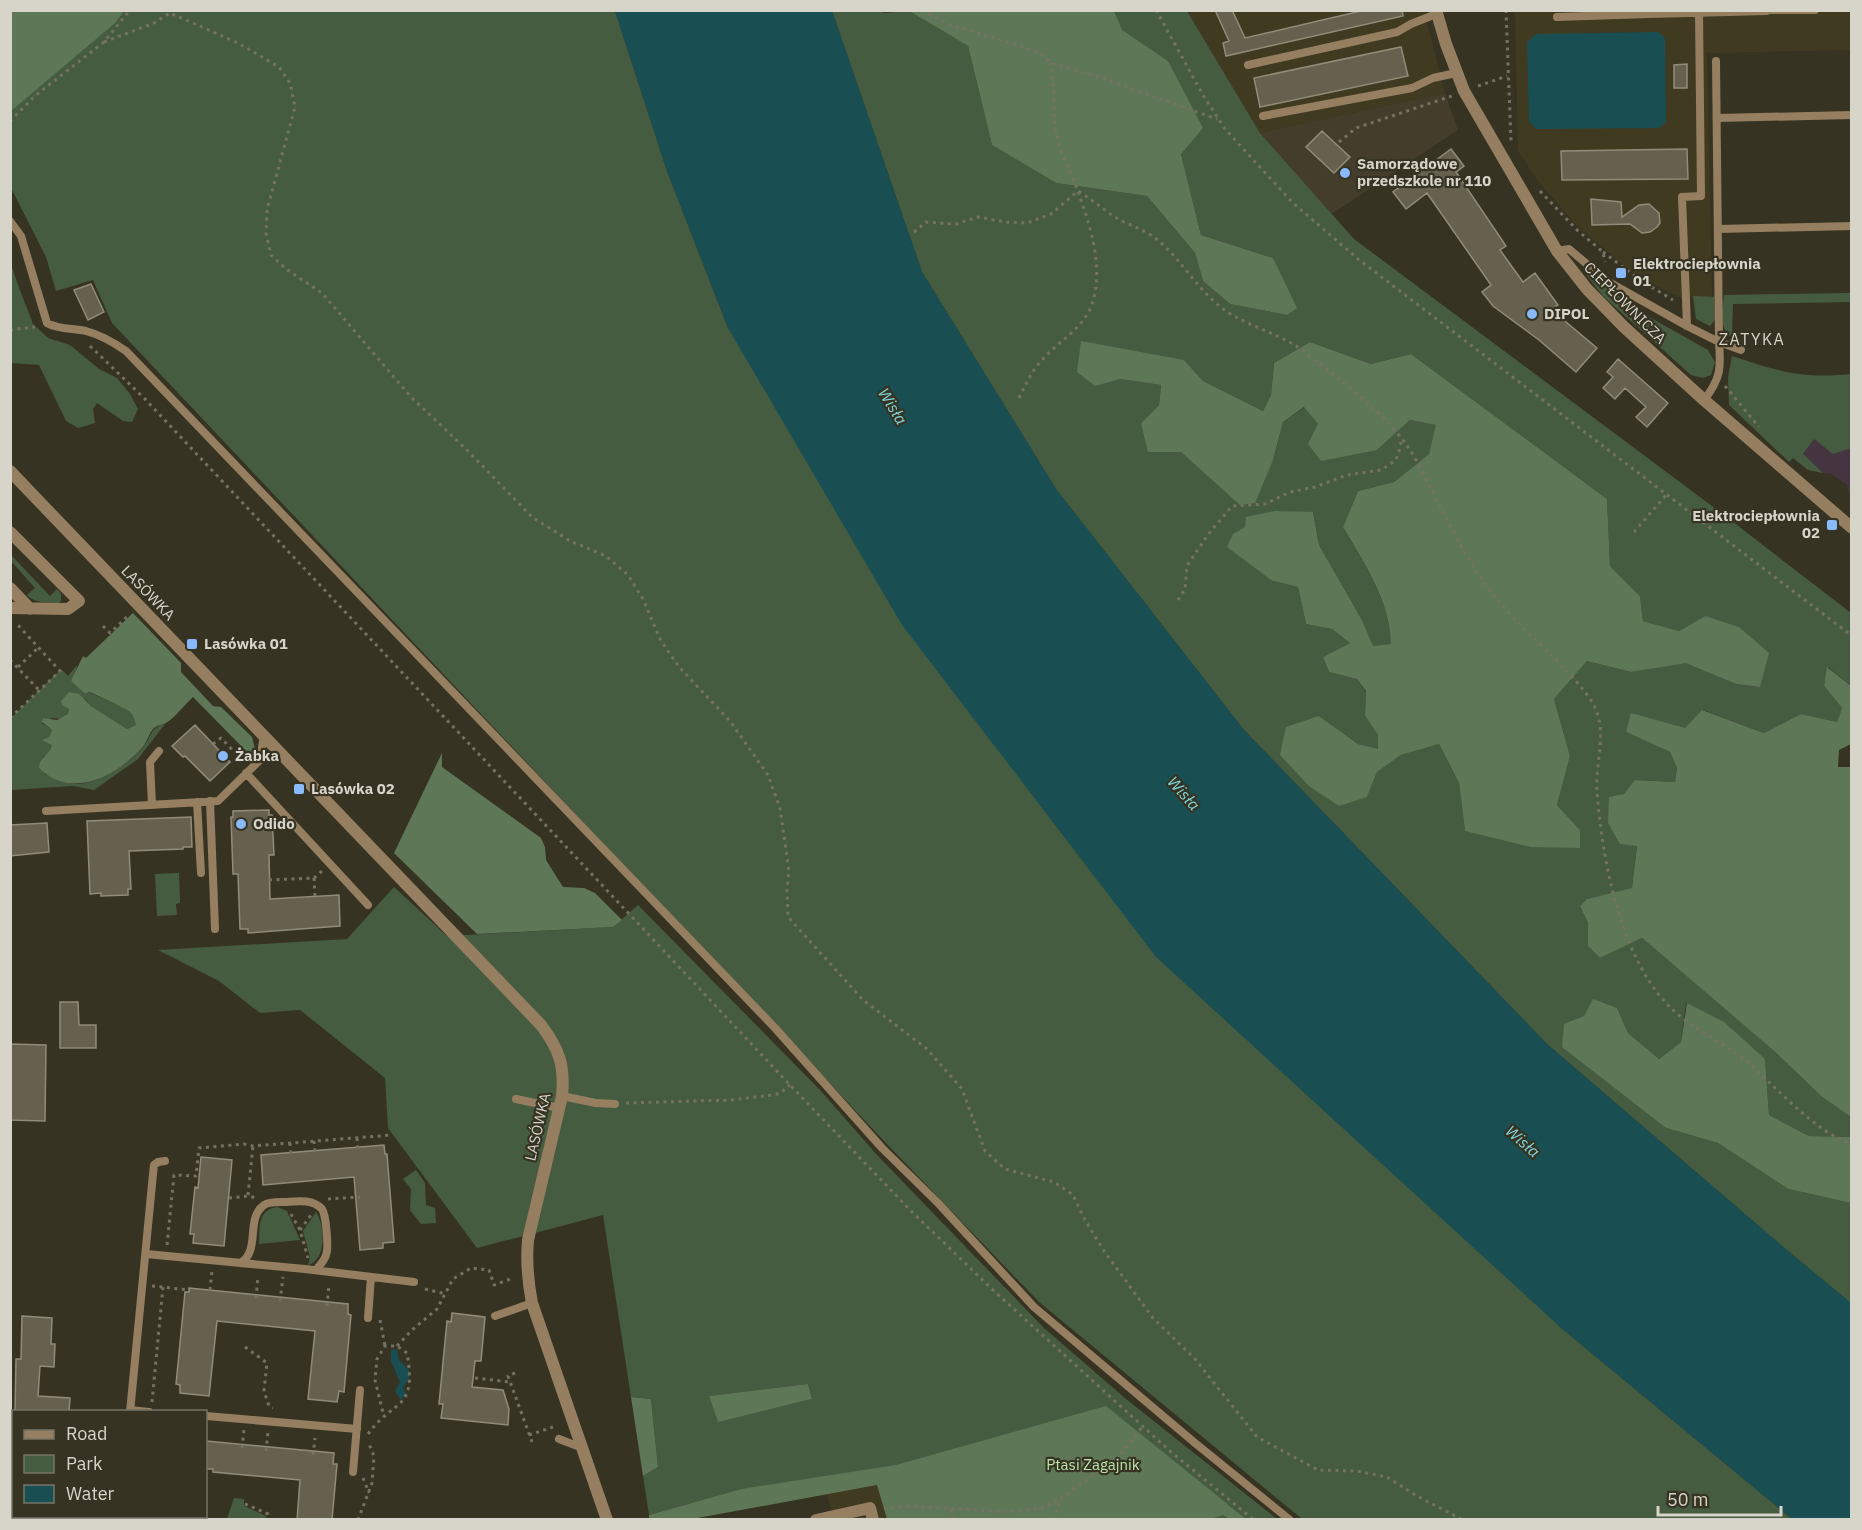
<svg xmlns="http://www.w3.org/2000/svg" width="1862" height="1530" font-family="'IBM Plex Sans',sans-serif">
  <rect width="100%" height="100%" fill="#373322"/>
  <path fill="#453540" d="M1851 390V503L1847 485 1832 474 1815 472 1782 443Z"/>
  <path fill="#403a21" d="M1187 11H1424L1445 93 1260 133Z
    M1515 11H1851V50L1707 53 1712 297H1678L1634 274 1578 227 1537 180 1518 151Z
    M878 1485 887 1519H834L827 1494Z"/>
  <path fill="#443d2b" d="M1445 93 1458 130 1332 214 1260 133Z"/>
  <path fill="#465c40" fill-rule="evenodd" d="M880 10 884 13 909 11 968 46 992 145 1056 183 1147 196 1195 253 1203 281 1230 304 1287 315 1273 258 1201 235 1181 154 1168 61 1121 30 1114 11H1187L1260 133 1354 239 1724 515 1851 613V686L1828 667 1824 686 1842 708 1837 722 1801 714 1764 733 1703 710 1685 728 1626 732 1670 752 1677 768 1675 782 1636 780 1637 845 1632 889 1587 899 1580 906 1588 923V946L1600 958 1642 938 1774 1051 1821 1096 1852 1117 1851 1137 1809 1136 1769 1115 1765 1059 1686 1003 1681 1042 1659 1059 1628 1033 1617 1008 1593 1000 1584 1016 1666 1128 1718 1143 1788 1189 1851 1203V1303L1789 1252 1547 1044 1244 730 1056 489 922 272 832 11ZM1310 342 1371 364 1411 354 1607 499 1610 566 1640 596 1643 621 1679 631 1705 616 1760 687 1736 684 1686 662 1631 672 1587 661 1554 699 1570 756 1557 805 1580 830V848L1465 831 1459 783 1439 744 1401 755 1377 772 1367 797 1319 716 1358 744 1378 750V735L1365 716 1366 692 1357 679 1329 672 1323 657 1350 643 1332 629 1306 624 1298 587 1274 580 1313 512 1319 545 1362 620 1373 647 1392 644C1388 599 1365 565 1343 527L1358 491 1394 482 1429 454 1437 425 1410 420 1377 450 1318 424 1305 407 1283 422 1273 460 1241 505 1181 452 1141 423 1159 405 1161 385 1120 379 1184 360 1203 381 1263 411 1271 395 1274 363Z
    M11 11H615L667 171 728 328 1560 1327 1792 1519H1302L1039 1302 885 1142 112 323 93 280 56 291 46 257 11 188Z
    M10 261 18 285 33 324 48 338 70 345 99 369 117 378 130 394 138 409 132 422 123 421 97 403 93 409 95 423 78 428 66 421 39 365 11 363Z
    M1587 272 1642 313 1708 350 1715 362 1711 375 1703 378 1691 375 1604 297 1587 276Z
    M1851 293V302L1733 304 1732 337C1718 330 1723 309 1724 295Z
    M1714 295 1715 320 1710 326 1696 319 1693 296 1713 297Z
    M1732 356C1777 371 1803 379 1851 374V448L1833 454 1814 439 1803 454 1823 473 1808 470 1793 458 1789 462 1729 405 1728 377Z
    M11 555 50 596 57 589 61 594V600L59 603C47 602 36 604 27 595L35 588 11 561Z
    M77 665 76 674 71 681 85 694 88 692C95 695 126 708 130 712 134 716 134 720 136 725L127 729 91 706 85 699 69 709 68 714 62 719 52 718 42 723 52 730 49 737 44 740 53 744 49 753 43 757 45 774C56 778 64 783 76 784 97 785 131 763 144 746 151 736 152 726 165 724L138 759 94 790 73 786 11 790V718L61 669 68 676Z
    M179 873 180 903 176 904 177 915 157 916 155 874Z
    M394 887 447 936 613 927 638 905 821 1091 877 1155 1044 1328 1126 1399 1277 1519H1246L1229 1505 1223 1514 1229 1520 887 1519 878 1485 741 1489 649 1515 643 1476 658 1467 651 1399 631 1397 603 1215 477 1248 388 1128 385 1078 300 1010 260 1013 219 981 158 950 347 939ZM808 1384 812 1399 718 1421 709 1396Z
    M416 1170 425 1183 426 1205 435 1208 436 1223 421 1224 410 1210 411 1189 403 1179Z
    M277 1207 287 1211 300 1240 259 1244C260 1228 257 1210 277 1207Z
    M316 1212C325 1225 327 1260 308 1265L310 1257 303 1231Z
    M234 1498 244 1499V1506L266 1516V1519H227Z"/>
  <path fill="#5e7757" d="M11 10H124V11L115 23 11 111Z
    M909 11H1114L1122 30 1168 61 1203 128 1181 154 1201 235 1273 258 1297 308 1287 315 1230 304 1203 281 1195 253 1147 196 1056 183 992 145 968 46Z
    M1081 341 1184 360 1203 381 1263 411 1271 395 1274 363 1310 342 1371 364 1411 354 1607 499 1610 566 1640 596 1643 621 1679 631 1705 616 1739 627 1769 653 1760 687 1736 684 1686 663 1631 672 1587 661 1554 699 1570 756 1557 805 1580 830V848L1531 847 1465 831 1459 783 1439 744 1401 755 1377 772 1367 797 1339 806 1309 786 1280 755 1286 727 1319 716 1358 744 1378 749V735L1365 716 1366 691 1357 679 1329 672 1323 657 1350 643 1332 629 1306 624 1298 587 1271 580 1227 547 1233 534 1245 527 1246 517 1275 511 1313 512 1319 545 1362 620 1373 646 1391 644C1390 601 1364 563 1343 527L1358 491 1394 482 1429 454 1436 425 1410 420 1377 450 1321 461 1308 444 1318 424 1304 407 1283 422 1273 460 1255 503 1240 505 1181 452H1148L1141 423 1159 405 1161 385 1120 379 1095 386 1077 372Z
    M133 613 181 663V672L213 706 221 707 252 737 255 749 251 756 193 697C184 705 176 717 166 723 162 725 157 725 153 729 148 735 147 743 141 749 115 777 71 800 39 768 39 757 50 755 52 745L42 740 49 737 52 730 42 722 43 718 57 720 68 714 69 709 62 705 61 701 69 692 79 694 91 706 127 729 136 725C134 720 134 716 130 712 127 709 95 694 89 692L85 694 71 681 83 656 86 658Z
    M1827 667 1851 686V744L1839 750 1838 767H1852L1851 1117 1821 1096 1774 1051 1642 938 1600 958 1588 946V923L1580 906 1587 899 1632 888 1637 846 1620 844 1608 823 1609 797 1624 794 1635 780 1675 782 1677 768 1670 752 1626 732 1631 713 1685 728 1702 710 1764 733 1801 714 1837 722 1842 708 1824 686Z
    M442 753V767L541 838 545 847 546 860 563 887 584 888 595 893 622 920 613 927 477 934 394 853Z
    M1593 999 1617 1008 1628 1033 1659 1059 1681 1042 1687 1003 1724 1022 1765 1059 1769 1115 1809 1136 1851 1137V1203L1788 1189 1718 1143 1666 1128 1562 1047 1564 1024 1584 1016Z
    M808 1384 812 1399 718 1422 709 1396Z
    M631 1397 651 1399 658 1467 643 1476Z
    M1106 1406 1246 1519H1229L1223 1515 1208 1520 887 1519 877 1485 692 1519H649V1515L741 1489 896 1465Z"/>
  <path fill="#194f53" d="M615 11H832L922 272 1056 489 1244 730 1547 1044 1789 1252 1851 1303V1519H1792L1560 1327 1156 957 902 625 728 328 667 171Z
    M1658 32 1665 38 1666 122 1659 128 1536 129 1529 121 1527 42 1536 34Z
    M397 1349 399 1360 409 1370V1378L403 1388 406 1394 401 1400 395 1391 400 1382 391 1361V1350Z"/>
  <path fill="#66614f" stroke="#918c79" stroke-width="1.5" d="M1215 10H1232L1245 38 1365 10H1402L1403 16 1226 56 1223 43 1229 41Z
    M1401 47 1408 76 1260 107 1254 78Z
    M1687 64V88H1674V65Z
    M1322 131 1350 157 1334 173 1306 147Z
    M1451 149 1464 166 1456 172 1506 246 1500 250 1523 282 1535 273 1558 305 1556 306 1566 322 1597 348 1576 372 1539 340 1493 306 1482 292 1491 285 1427 193 1406 209 1393 192Z
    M1687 149 1688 179 1562 180 1561 151Z
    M1591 199 1621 202 1622 217 1639 205 1649 204 1659 213 1660 223 1657 227 1650 232 1642 233 1630 224 1592 225Z
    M91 284 104 312 88 320 74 290Z
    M1618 359 1668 403 1647 427 1636 417 1646 407 1625 388 1615 399 1603 388 1613 377 1607 372Z
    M195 725 230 762 210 781 185 756 183 757 172 746Z
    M269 810V815H272L274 855H269L270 899 339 895 340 926 248 933V929H240L238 874H233L231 817H233V811Z
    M191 817 192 847H183V849L129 851 131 889H128V895L101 896V893L90 894 87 821Z
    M47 823 49 852 10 856V825Z
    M60 1002H78L79 1025H96V1048H60Z
    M10 1044 46 1045 45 1121 10 1120Z
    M384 1145 385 1154H387L394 1242 383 1243V1248L360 1250 354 1177 263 1185 261 1155Z
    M201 1157 232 1160 224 1246 193 1243 194 1234H190L195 1187 198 1188Z
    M189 1288 348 1304V1314L351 1315 344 1392 339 1391 337 1402 308 1399 315 1331 217 1321 209 1396 180 1393V1385L176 1384 178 1364 185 1292H189Z
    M452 1313 485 1317 481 1361H475L472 1387 503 1390 509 1409 508 1425 441 1418 443 1404H439L447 1321 451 1322Z
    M22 1316 52 1318 51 1344H55L54 1367 40 1366 38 1396 70 1398 69 1412H15L16 1359H21Z
    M206 1441 334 1453 333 1464H337L332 1520H297L300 1480 213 1472V1469H206Z"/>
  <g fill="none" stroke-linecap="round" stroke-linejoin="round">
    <path stroke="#757263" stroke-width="3" stroke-dasharray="3 4.5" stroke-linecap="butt" d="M922 10 948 24 1030 49 1041 54 1051 63 1099 77 1217 119
      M1156 10 1203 95 1225 129 1292 202 1358 259 1852 636
      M1506 10 1511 142
      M104 42 154 23 170 13 238 43 279 67 290 83 295 107 267 210 266 234 271 255 286 269 322 293 411 397 466 449 532 517 570 541 606 556 628 575 643 599 660 639 679 667 730 721 768 775 780 808 789 871 787 890 788 917 863 1000 927 1049 962 1089 985 1151 1005 1169 1054 1182 1073 1195 1085 1220 1104 1251 1153 1318 1195 1359 1257 1437 1318 1470 1357 1471 1387 1477 1417 1496 1463 1520
      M1478 86 1507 76
      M10 121 36 95 104 42 130 10
      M1339 142 1356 128 1452 96
      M1540 191 1577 230 1603 252 1605 262
      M914 232 926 222 956 224 978 217 1006 222 1027 223 1051 214 1078 191C1093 200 1106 212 1120 220 1134 227 1148 231 1160 242 1183 262 1197 289 1222 308 1243 324 1268 330 1291 343 1300 348 1309 356 1317 362 1347 384 1375 408 1399 435 1415 454 1424 476 1435 497 1452 529 1469 563 1491 592 1512 619 1539 642 1563 667 1573 678 1584 689 1592 702 1609 730 1595 760 1597 791 1602 858 1619 952 1666 1003 1688 1027 1720 1040 1745 1060 1773 1084 1817 1134 1852 1144
      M1603 252 1640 280 1673 300
      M10 330 35 327
      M90 346 144 398 790 1085 910 1210 994 1291 1171 1452 1254 1520
      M1725 386 1759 427
      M1019 398C1026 384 1032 370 1043 359 1057 343 1077 332 1088 313 1107 277 1091 227 1078 192 1073 176 1064 161 1059 145 1051 118 1056 90 1051 63
      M1634 532 1667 494
      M1178 600 1185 589 1187 566 1207 536 1232 506 1265 504 1290 492 1315 487 1347 475 1381 470 1396 460 1401 445 1400 438
      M103 626 110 633 130 614
      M10 660 39 690
      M18 667 38 648
      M10 718 60 671 16 623
      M213 744 221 738 244 762
      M314 878 315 897
      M269 880 314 878 322 871
      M626 1103 731 1100 773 1095 780 1093 790 1085
      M357 1138 358 1151
      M314 1141 315 1154
      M290 1143 291 1156
      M248 1195 253 1146
      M229 1198 248 1196 256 1198
      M328 1199 360 1197
      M291 1214 300 1230 308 1258
      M300 1230 311 1215
      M167 1245 174 1175 196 1176 199 1148 244 1144 253 1146 392 1135
      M152 1286 189 1290
      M425 1289 446 1294
      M210 1290 212 1271
      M256 1298 258 1276
      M280 1301 283 1277
      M327 1306 329 1284
      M380 1320 385 1346
      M397 1346 412 1330 437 1309 453 1279 471 1268 489 1270 494 1285 513 1278
      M245 1347 267 1363 264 1391 269 1406 273 1408
      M515 1373 508 1376 532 1442
      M475 1378 510 1382
      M152 1402 163 1287
      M368 1434C395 1397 417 1412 407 1353L397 1346H385L377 1359 375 1380 384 1417
      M529 1435 553 1427
      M242 1448 244 1429
      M266 1451 268 1432
      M313 1455 315 1438
      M363 1478 369 1493
      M245 1504 268 1514V1520
      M884 1508 911 1506 1009 1512 1044 1508 1060 1499
      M951 1509 953 1520
      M146 1520V1516
      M358 1520 372 1483 374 1456 369 1444
      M1054 1520 1060 1499 1119 1456 1143 1426"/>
    <path stroke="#957f60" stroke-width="8" d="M1647 10 1649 14 1767 11
      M1767 10H1815
      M1557 17 1649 14
      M1716 61 1719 342 1741 350
      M1248 65 1397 32 1411 24 1436 14
      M1263 116 1412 88 1433 78 1456 73
      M1717 118 1852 115
      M10 221 21 236 47 323C59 330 73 328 86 331 101 335 113 342 126 351L775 1028 882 1148 938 1203 1034 1307 1195 1443 1290 1520
      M1718 229 1852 226
      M1557 251 1569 249 1607 281 1687 326 1719 342C1721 367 1721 379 1704 400
      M1687 326 1682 197 1701 196 1699 13
      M246 773 368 905
      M210 801 215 929
      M197 802 201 873
      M152 805 150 762 159 751
      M46 811 218 801 260 760 264 735
      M562 1096 596 1103 615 1104
      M516 1099 559 1108
      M146 1254 305 1269 414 1282
      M241 1263C261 1249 245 1219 264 1205 270 1201 280 1202 287 1202 298 1201 313 1199 322 1209 326 1215 329 1248 326 1255 325 1260 319 1266 316 1270
      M495 1316 532 1303
      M368 1318 371 1277
      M130 1410 149 1412
      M130 1412 153 1174 154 1165 158 1162 165 1161
      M206 1416 357 1429
      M559 1439 580 1447
      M353 1472 360 1390
      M125 1520V1516"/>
    <path stroke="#957f60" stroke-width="12" d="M1436 10 1446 44 1464 91 1557 251 1587 289 1624 327 1704 400 1852 528
      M10 471 541 1025C559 1049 565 1065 562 1096L528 1240C526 1262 528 1282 532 1303L607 1520
      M10 532 79 601 68 609 10 608
      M10 588 30 609
      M816 1520 870 1508 873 1520"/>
  </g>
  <g fill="#88bafc" stroke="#373322" stroke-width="2">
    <circle cx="1345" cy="173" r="6"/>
    <rect x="1615" y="267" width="12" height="12" rx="3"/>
    <circle cx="1532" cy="314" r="6"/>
    <rect x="1826" y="519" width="12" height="12" rx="3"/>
    <rect x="186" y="638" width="12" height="12" rx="3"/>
    <circle cx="223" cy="756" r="6"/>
    <rect x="293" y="783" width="12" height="12" rx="3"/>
    <circle cx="241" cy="824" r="6"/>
  </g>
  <g text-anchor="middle" stroke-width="4.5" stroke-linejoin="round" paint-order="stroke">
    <g font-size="15" font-weight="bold" fill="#d7d4ca" stroke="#373322" text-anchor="start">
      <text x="1357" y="169">Samorządowe<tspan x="1357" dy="17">przedszkole nr 110</tspan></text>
      <text x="1633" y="269">Elektrociepłownia<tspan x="1633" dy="17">01</tspan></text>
      <text x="1544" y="319">DIPOL</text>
      <text x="1820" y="521" text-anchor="end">Elektrociepłownia<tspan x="1820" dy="17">02</tspan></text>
      <text x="204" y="649">Lasówka 01</text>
      <text x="235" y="761">Żabka</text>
      <text x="311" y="794">Lasówka 02</text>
      <text x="253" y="829">Odido</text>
    </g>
    <g font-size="15" fill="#d7d4ca" stroke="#373322">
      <text transform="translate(1625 303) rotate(45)" y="5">CIEPŁOWNICZA</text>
      <text transform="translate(148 593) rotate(46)" y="5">LASÓWKA</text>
      <text transform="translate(538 1127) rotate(-77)" y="5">LASÓWKA</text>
    </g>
    <g font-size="15" fill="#bae5ae" stroke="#373322">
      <text x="1093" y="1470">Ptasi Zagajnik</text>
    </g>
    <g font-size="16" letter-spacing="1.5" fill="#d7d4ca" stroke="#373322">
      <text x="1752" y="345">ZATYKA</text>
    </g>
    <g font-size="16" font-style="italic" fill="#7ed7de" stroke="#373322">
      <text transform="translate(893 406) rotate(58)" y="6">Wisła</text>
      <text transform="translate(1184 793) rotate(48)" y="6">Wisła</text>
      <text transform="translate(1523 1141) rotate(41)" y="6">Wisła</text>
    </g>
  </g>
  <rect width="1862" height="1530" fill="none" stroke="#d7d4ca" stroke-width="24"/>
  <rect x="12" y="1410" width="195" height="108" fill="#373322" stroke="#777365" stroke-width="1.5"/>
  <rect x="24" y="1430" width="30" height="9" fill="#957f60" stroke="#777365" stroke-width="1.5"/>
  <text x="66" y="1440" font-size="18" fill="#d7d4ca">Road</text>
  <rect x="24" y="1455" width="30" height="18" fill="#465c40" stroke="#777365" stroke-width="1.5"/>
  <text x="66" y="1470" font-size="18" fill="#d7d4ca">Park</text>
  <rect x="24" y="1485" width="30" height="18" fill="#194f53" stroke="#777365" stroke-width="1.5"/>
  <text x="66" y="1500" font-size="18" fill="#d7d4ca">Water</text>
  <path d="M1658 1506v9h123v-9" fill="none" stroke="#d7d4ca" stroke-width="3"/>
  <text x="1667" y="1506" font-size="18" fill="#d7d4ca" stroke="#373322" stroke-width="4.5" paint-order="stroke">50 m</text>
</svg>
